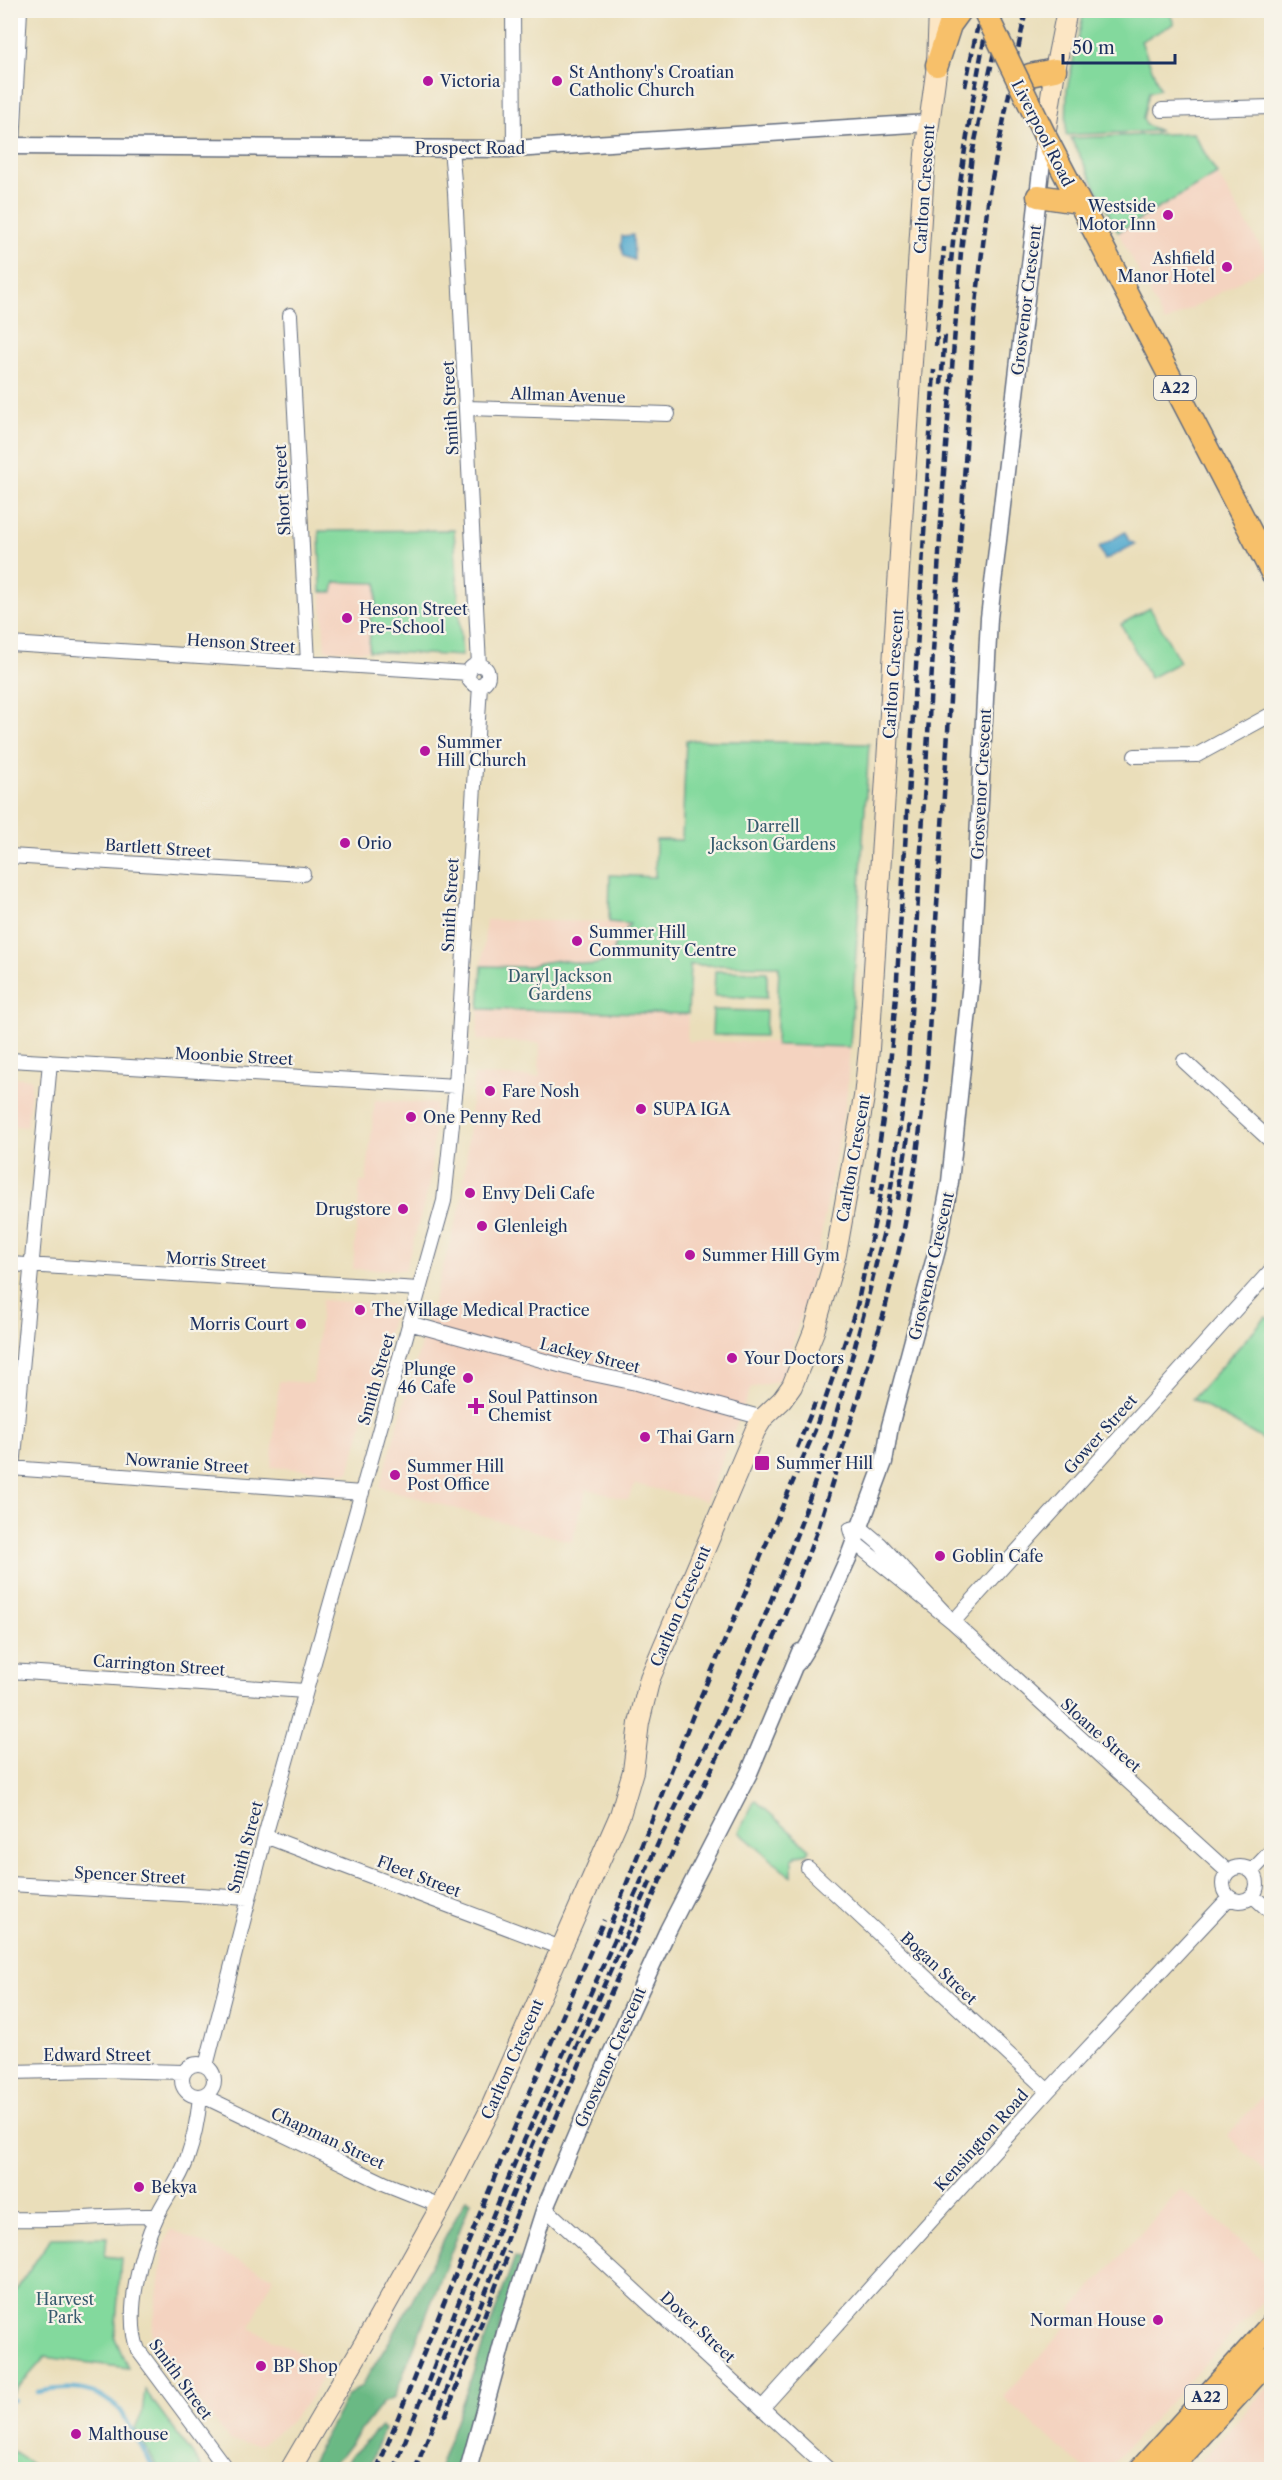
<svg xmlns="http://www.w3.org/2000/svg" width="1282" height="2480" font-family="'Libre Caslon Text',serif">
  <rect width="100%" height="100%" fill="#f7f3e8"/>
  <filter id="ink" filterUnits="userSpaceOnUse"><feTurbulence type="fractalNoise" baseFrequency=".0167" numOctaves="2"/><feDisplacementMap in="SourceGraphic" scale="12" xChannelSelector="R" yChannelSelector="G"/><feConvolveMatrix kernelMatrix="1 2 1 2 8 2 1 2 1" color-interpolation-filters="sRGB"/></filter>
  <filter id="wash" filterUnits="userSpaceOnUse"><feTurbulence type="fractalNoise" baseFrequency=".008" numOctaves="4" result="noise"/><feDisplacementMap in="SourceGraphic" scale="24" xChannelSelector="R" yChannelSelector="G"/><feGaussianBlur stdDeviation="1.35" result="paint"/><feColorMatrix in="noise" values="0 0 0 0 0 0 0 0 0 0 0 0 0 0 0 0 0 1.4 0 .05"/><feComposite in="paint" operator="in"/></filter>
  <g filter="url(#wash)">
    <rect width="100%" height="100%" fill="#eadeba"/>
    <path fill="#f4d3c0" d="M1217 174 1271 264 1165 323 1118 232Z
      M335 582 377 583 376 605 371 606 369 651 325 650 321 592H333Z
      M486 920 609 922 630 923 623 934 617 937 613 954 602 964 592 965 568 961 540 963 527 967 482 966Z
      M479 1009 688 1014 687 1041 776 1042V1045L850 1047 847 1093 816 1264 782 1380 751 1388 706 1501 635 1484 628 1500 587 1489 572 1542 380 1487 462 1201 474 1075 539 1077 540 1043 477 1040Z
      M11 1077 32 1079 27 1127 11 1126Z
      M375 1100 436 1104 430 1184 405 1270 353 1269 360 1182H366Z
      M322 1300 396 1305 349 1473 271 1467 279 1381 313 1383Z
      M1271 2087V2176L1227 2136Z
      M1181 2189 1271 2267V2292L1108 2469H1084L1003 2397 1076 2316 1071 2310Z
      M171 2229 273 2277 250 2328 328 2367 312 2396 289 2423 260 2445 230 2441 157 2347V2337L152 2334 164 2244Z
      M1271 2384V2469H1193L1248 2409Z"/>
    <path fill="#83d99d" stroke="#4f847e" stroke-width="1.5" d="M1084 11H1169L1174 24 1141 41 1160 89 1149 92 1143 118 1146 125 1160 131 1066 135 1067 89Z
      M1193 133 1217 174 1118 232 1071 138Z
      M454 530 462 656 369 651 371 605H376L377 583 335 582 333 592H321L319 531Z
      M1150 608 1180 662 1150 678 1121 624Z
      M686 740 869 744 850 1047 776 1045 779 966 690 965 688 1014 479 1009 482 966 527 967 540 963 559 960 592 965 604 962 608 954H613L617 937 623 934 630 924 609 922 610 875 655 877 656 840H682Z
      M715 971 767 972V998L714 996Z
      M713 1010 766 1011 765 1036 712 1035Z
      M1266 1317 1272 1320 1271 1444 1192 1399Z
      M755 1800 810 1849 808 1853 797 1855 792 1860V1877L739 1832Z
      M107 2237 105 2256 121 2258 115 2338 128 2368 45 2357 11 2396V2298L51 2238Z
      M145 2390 203 2469H159L135 2429 142 2413Z
      M10 2450H11L39 2469H11Z"/>
    <path fill="#6ab984" stroke="#427471" stroke-width="1.5" d="M466 2199 471 2201 394 2398 382 2403 342 2455 327 2469H307L348 2395 361 2387 392 2337Z
      M515 2257 521 2259 458 2469 438 2470Z
      M381 2427 384 2429 368 2469H344L352 2455Z"/>
    <path fill="#51a9ce" stroke="#366c96" stroke-width="1.5" d="M633 235 634 260 624 256 621 246 622 236Z
      M1125 532 1129 541 1135 544 1105 560 1099 547Z"/>
    <g fill="none" stroke-linecap="round" stroke-linejoin="round">
      <path stroke="#51a9ce" stroke-width="4.5" d="M38 2392C71 2386 95 2386 121 2411L155 2470
        M10 2400H14"/>
    </g>
  </g>
  <g filter="url(#ink)">
    <g fill="none" stroke-linecap="round" stroke-linejoin="round">
      <g stroke="#636c7e" stroke-width="16">
        <path id="minor" d="M513 10 514 149
          M1162 110 1272 107
          M13 146 20 10
          M451 149 455 192 479 665
          M290 315 308 663
          M467 408 668 414
          M10 644 469 673
          M468 675a10 10 0 1 1 20 0a10 10 0 1 1-20 0Z
          M1135 756 1197 755 1272 714
          M10 856 303 874
          M10 1060 456 1086
          M1184 1061 1272 1142
          M10 1264 419 1289
          M409 1323 588 1373 636 1383 763 1418
          M10 1468 362 1493
          M13 1468 50 1062
          M953 1622 880 1544 860 1527 850 1529 854 1542 953 1622 1228 1872
          M953 1622 1272 1269
          M10 1671 305 1691
          M265 1836 561 1948
          M1223 1884a17 17 0 1 1 34 0a17 17 0 1 1-34 0Z
          M808 1868 1048 2091
          M1252 1871 1272 1850
          M10 1884 248 1898
          M1253 1896 1272 1913
          M182 2080a16 16 0 1 1 32 0a16 16 0 1 1-32 0Z
          M206 2066 265 1836 444 1201 456 1086 480 685
          M10 2072 101 2070 184 2072
          M203 2096 386 2184 441 2206
          M200 2097C198 2118 194 2139 187 2159 180 2180 166 2197 157 2216 141 2249 124 2315 138 2350L227 2470
          M545 2208 829 2470
          M10 2219C59 2221 108 2215 157 2216
          M762 2408 1048 2091 1229 1898"/>
      </g>
      <g stroke="#636c7e" stroke-width="19">
        <path id="tertiary" d="M10 146 514 149 928 123
          M797 1663 812 1639 849 1556 884 1462 890 1426 938 1246 950 1182 971 982 989 618 1045 136
          M468 2470 505 2333 545 2208 610 2056 668 1930 749 1773 800 1652"/>
      </g>
      <g stroke="#636c7e" stroke-width="22">
        <path id="secondary" d="M1045 136 1055 70 1067 10
          M290 2470 372 2330 441 2206 489 2112 620 1815 633 1771 639 1723 650 1678 755 1431 763 1418 782 1400 792 1386 814 1331 836 1254 864 1097 869 1049 925 154 937 65 939 10"/>
      </g>
      <g stroke="#636c7e" stroke-width="25">
        <path id="trunk" d="M937 65 950 25 961 10
          M1030 75 1055 70
          M1045 136 1272 573
          M1038 196 1078 202
          M1140 2470 1272 2324
          M1169 2470 1272 2357"/>
      </g>
      <use href="#minor" stroke="#fff" stroke-width="14"/>
      <use href="#tertiary" stroke="#fff" stroke-width="16"/>
      <use href="#secondary" stroke="#fce6c4" stroke-width="20"/>
      <use href="#trunk" stroke="#f7c06b" stroke-width="22"/>
      <path stroke="#1b2f5e" stroke-width="4.5" stroke-dasharray="9 4.5" stroke-linecap="butt" d="M965 87 981 10
        M951 262C959 177 973 94 990 10
        M936 346 944 247
        M941 385 945 334
        M872 1195 889 1078 896 995 934 370
        M898 1200 910 1123
        M797 1448 815 1403
        M606 1936 695 1710 815 1430 857 1306 883 1183
        M431 2399 532 2146 652 1878
        M445 2417 509 2252
        M377 2470 511 2136 604 1920
        M394 2470 483 2239 524 2141 661 1837 718 1721 763 1621 801 1523 831 1434 865 1309 885 1227 907 1079 944 472 961 252 972 155 1003 10
        M415 2470 542 2150 676 1844 779 1628 818 1529 884 1313 904 1229 916 1162 926 1079 974 321 989 193 1026 10"/>
      <g stroke="#636c7e" stroke-width="25" stroke-linecap="butt">
        <path id="trunk-bridge" d="M984 10 1045 136"/>
      </g>
      <use href="#trunk-bridge" stroke="#f7c06b" stroke-width="22"/>
    </g>
  </g>
  <g fill="#b5179e" stroke="#f7f3e8" stroke-width="2">
    <circle cx="428" cy="81" r="6"/>
    <circle cx="557" cy="81" r="6"/>
    <circle cx="1168" cy="215" r="6"/>
    <circle cx="1227" cy="267" r="6"/>
    <circle cx="347" cy="618" r="6"/>
    <circle cx="425" cy="751" r="6"/>
    <circle cx="345" cy="843" r="6"/>
    <circle cx="577" cy="941" r="6"/>
    <circle cx="490" cy="1091" r="6"/>
    <circle cx="641" cy="1109" r="6"/>
    <circle cx="411" cy="1117" r="6"/>
    <circle cx="470" cy="1193" r="6"/>
    <circle cx="403" cy="1209" r="6"/>
    <circle cx="482" cy="1226" r="6"/>
    <circle cx="690" cy="1255" r="6"/>
    <circle cx="360" cy="1310" r="6"/>
    <circle cx="301" cy="1324" r="6"/>
    <circle cx="732" cy="1358" r="6"/>
    <circle cx="468" cy="1378" r="6"/>
    <path d="M473 1397h6v6h6v6h-6v6h-6v-6h-6v-6h6z"/>
    <circle cx="645" cy="1437" r="6"/>
    <rect x="754" y="1455" width="16" height="16" rx="3"/>
    <circle cx="395" cy="1475" r="6"/>
    <circle cx="940" cy="1556" r="6"/>
    <circle cx="139" cy="2187" r="6"/>
    <circle cx="1158" cy="2320" r="6"/>
    <circle cx="261" cy="2366" r="6"/>
    <circle cx="76" cy="2434" r="6"/>
  </g>
  <g text-anchor="middle" stroke-width="4.5" stroke-linejoin="round" paint-order="stroke">
    <g fill="#f7f3e8" stroke="#5d6a87" stroke-width="1.5">
      <rect x="1154" y="376" width="42" height="24" rx="4.5"/>
      <rect x="1185" y="2385" width="42" height="24" rx="4.5"/>
    </g>
    <g font-size="15" font-weight="bold" fill="#1b2f5e">
      <text x="1175" y="393">A22</text>
      <text x="1206" y="2402">A22</text>
    </g>
    <g font-size="16" fill="#1b2f5e" stroke="#f7f3e8" text-anchor="start">
      <text x="569" y="78">St Anthony's Croatian<tspan x="569" dy="18">Catholic Church</tspan></text>
      <text x="440" y="87">Victoria</text>
      <text x="1156" y="212" text-anchor="end">Westside<tspan x="1156" dy="18">Motor Inn</tspan></text>
      <text x="1215" y="264" text-anchor="end">Ashfield<tspan x="1215" dy="18">Manor Hotel</tspan></text>
      <text x="359" y="615">Henson Street<tspan x="359" dy="18">Pre-School</tspan></text>
      <text x="437" y="748">Summer<tspan x="437" dy="18">Hill Church</tspan></text>
      <text x="357" y="849">Orio</text>
      <text x="589" y="938">Summer Hill<tspan x="589" dy="18">Community Centre</tspan></text>
      <text x="502" y="1097">Fare Nosh</text>
      <text x="653" y="1115">SUPA IGA</text>
      <text x="423" y="1123">One Penny Red</text>
      <text x="482" y="1199">Envy Deli Cafe</text>
      <text x="391" y="1215" text-anchor="end">Drugstore</text>
      <text x="494" y="1232">Glenleigh</text>
      <text x="702" y="1261">Summer Hill Gym</text>
      <text x="372" y="1316">The Village Medical Practice</text>
      <text x="289" y="1330" text-anchor="end">Morris Court</text>
      <text x="744" y="1364">Your Doctors</text>
      <text x="456" y="1375" text-anchor="end">Plunge<tspan x="456" dy="18">46 Cafe</tspan></text>
      <text x="488" y="1403">Soul Pattinson<tspan x="488" dy="18">Chemist</tspan></text>
      <text x="657" y="1443">Thai Garn</text>
      <text x="776" y="1469">Summer Hill</text>
      <text x="407" y="1472">Summer Hill<tspan x="407" dy="18">Post Office</tspan></text>
      <text x="952" y="1562">Goblin Cafe</text>
      <text x="151" y="2193">Bekya</text>
      <text x="1146" y="2326" text-anchor="end">Norman House</text>
      <text x="273" y="2372">BP Shop</text>
      <text x="88" y="2440">Malthouse</text>
    </g>
    <g font-size="16" fill="#1b2f5e" stroke="#f7f3e8">
      <text transform="translate(1043 133) rotate(63)" y="6">Liverpool Road</text>
      <text x="470" y="154">Prospect Road</text>
      <text transform="translate(924 189) rotate(-86)" y="6">Carlton Crescent</text>
      <text transform="translate(1026 300) rotate(-83)" y="6">Grosvenor Crescent</text>
      <text transform="translate(568 395) rotate(2)" y="6">Allman Avenue</text>
      <text transform="translate(450 408) rotate(-93)" y="6">Smith Street</text>
      <text transform="translate(282 490) rotate(-93)" y="6">Short Street</text>
      <text transform="translate(241 643) rotate(4)" y="6">Henson Street</text>
      <text transform="translate(893 674) rotate(-86)" y="6">Carlton Crescent</text>
      <text transform="translate(981 784) rotate(-87)" y="6">Grosvenor Crescent</text>
      <text transform="translate(158 848) rotate(4)" y="6">Bartlett Street</text>
      <text transform="translate(450 905) rotate(-87)" y="6">Smith Street</text>
      <text transform="translate(234 1056) rotate(3)" y="6">Moonbie Street</text>
      <text transform="translate(853 1158) rotate(-80)" y="6">Carlton Crescent</text>
      <text transform="translate(216 1260) rotate(3)" y="6">Morris Street</text>
      <text transform="translate(931 1266) rotate(-77)" y="6">Grosvenor Crescent</text>
      <text transform="translate(590 1355) rotate(14)" y="6">Lackey Street</text>
      <text transform="translate(376 1379) rotate(-74)" y="6">Smith Street</text>
      <text transform="translate(1100 1434) rotate(-48)" y="6">Gower Street</text>
      <text transform="translate(187 1463) rotate(4)" y="6">Nowranie Street</text>
      <text transform="translate(680 1606) rotate(-67)" y="6">Carlton Crescent</text>
      <text transform="translate(159 1665) rotate(4)" y="6">Carrington Street</text>
      <text transform="translate(1101 1735) rotate(42)" y="6">Sloane Street</text>
      <text transform="translate(245 1847) rotate(-75)" y="6">Smith Street</text>
      <text transform="translate(130 1875) rotate(3)" y="6">Spencer Street</text>
      <text transform="translate(419 1876) rotate(21)" y="6">Fleet Street</text>
      <text transform="translate(939 1968) rotate(43)" y="6">Bogan Street</text>
      <text x="97" y="2061">Edward Street</text>
      <text transform="translate(610 2057) rotate(-66)" y="6">Grosvenor Crescent</text>
      <text transform="translate(512 2059) rotate(-66)" y="6">Carlton Crescent</text>
      <text transform="translate(328 2138) rotate(25)" y="6">Chapman Street</text>
      <text transform="translate(981 2140) rotate(-48)" y="6">Kensington Road</text>
      <text transform="translate(698 2327) rotate(43)" y="6">Dover Street</text>
      <text transform="translate(181 2379) rotate(54)" y="6">Smith Street</text>
    </g>
    <g font-size="16" fill="#355a6e" stroke="#f7f3e8">
      <text x="773" y="832">Darrell<tspan x="773" dy="18">Jackson Gardens</tspan></text>
      <text x="560" y="982">Daryl Jackson<tspan x="560" dy="18">Gardens</tspan></text>
      <text x="65" y="2305">Harvest<tspan x="65" dy="18">Park</tspan></text>
    </g>
  </g>
  <rect width="1282" height="2480" fill="none" stroke="#f7f3e8" stroke-width="36"/>
  <path d="M1063 54v9h112v-9" fill="none" stroke="#1b2f5e" stroke-width="3"/>
  <text x="1072" y="54" font-size="18" fill="#1b2f5e" stroke="#f7f3e8" stroke-width="4.5" paint-order="stroke">50 m</text>
</svg>
